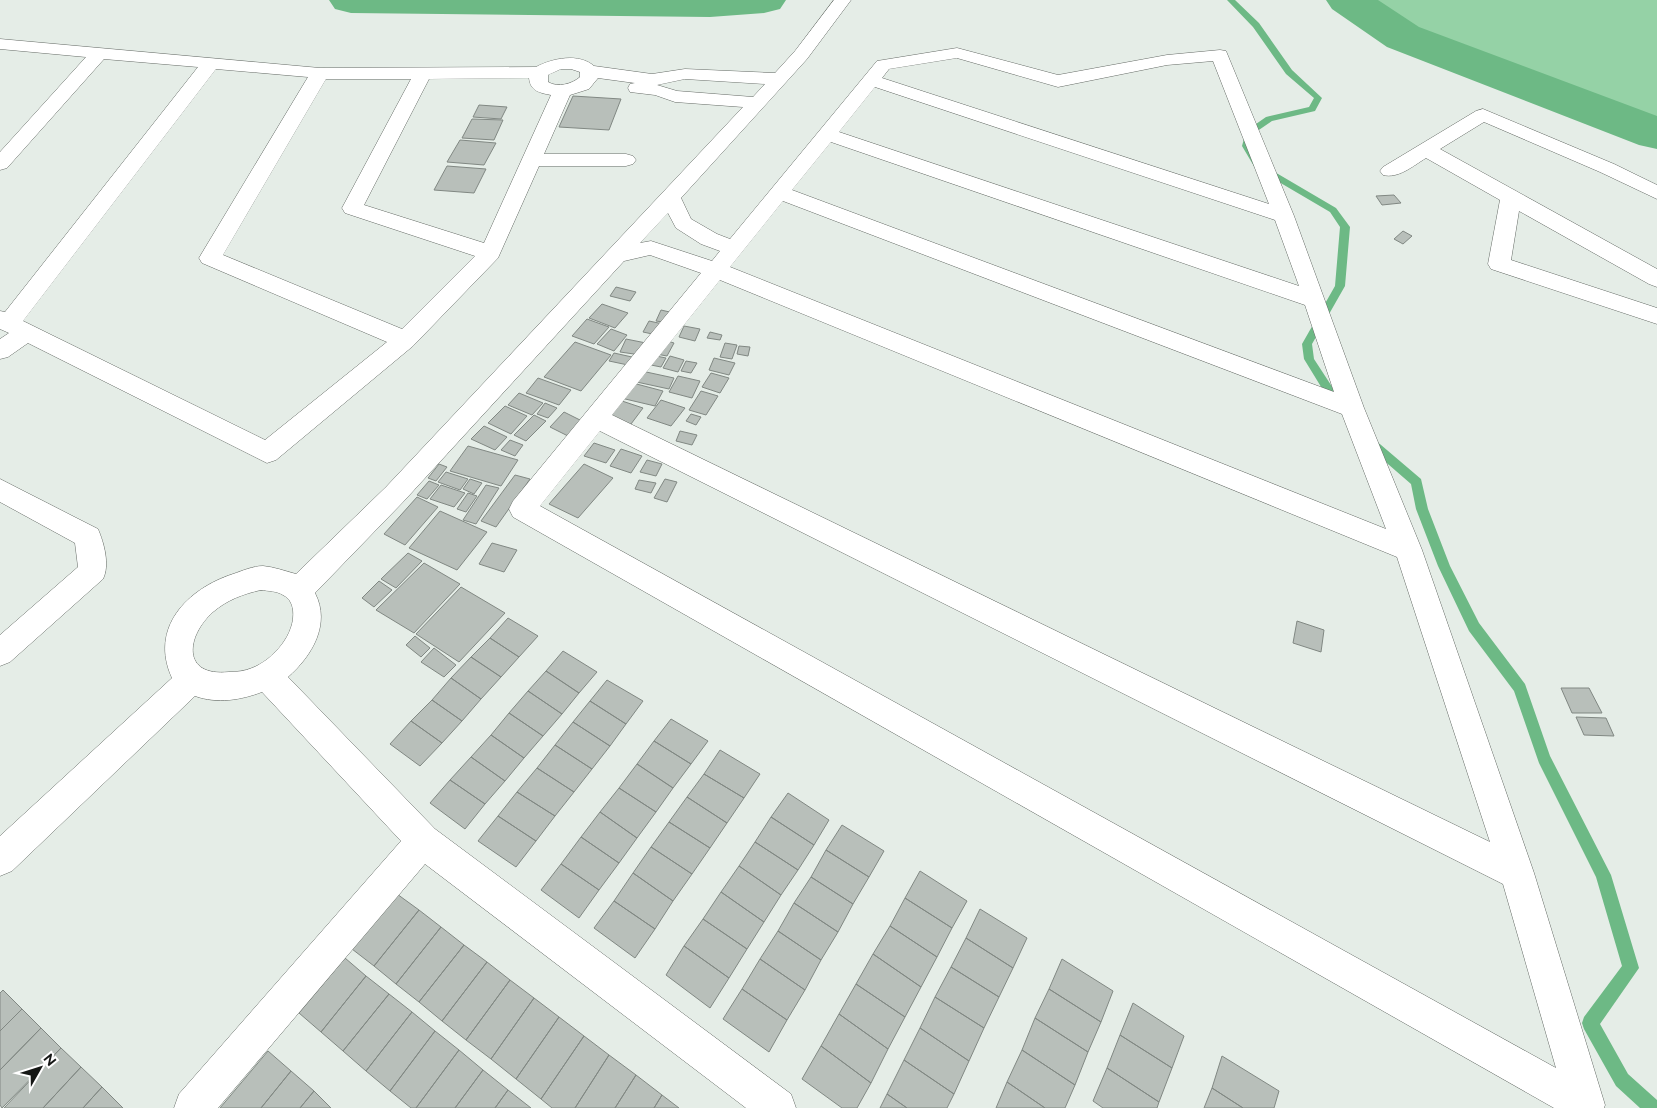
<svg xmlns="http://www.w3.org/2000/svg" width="1657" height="1108" font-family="Raleway,sans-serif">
  <rect width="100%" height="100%" fill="#e5ede7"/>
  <path fill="#95d2a6" d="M1348 0H1657V134L1403 37Z"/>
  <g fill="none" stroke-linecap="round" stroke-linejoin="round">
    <path fill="#6db985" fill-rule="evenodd" d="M1227 0H1235L1259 23 1292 70 1322 98 1315 111 1272 121 1253 134 1250 146 1261 164 1336 208 1350 227 1345 286 1312 344 1314 359 1344 405 1338 409 1334 408 1304 359 1302 344 1335 286 1340 227 1330 212 1255 168 1242 146 1246 131 1266 117 1309 107 1314 98 1286 74 1253 27Z
      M1370 438 1374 439 1421 479 1428 509 1450 566 1479 623 1525 684 1550 756 1611 875 1639 968 1600 1024 1628 1074 1657 1100V1108H1640L1616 1086 1584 1029 1582 1023 1584 1017 1622 966 1596 877 1539 763 1514 691 1469 631 1438 566 1416 509 1411 484 1366 445 1364 442Z"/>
    <path fill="#6db985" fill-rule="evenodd" d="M329 0H786L780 9 764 13 710 17 351 13 335 9Z
      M1326 0H1378L1419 27 1657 116V149L1639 145 1387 47 1332 9Z"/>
  </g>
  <path fill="#b8bfba" stroke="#818883" d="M573 96 621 99 609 130 559 127Z
    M479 105 507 107 501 119 473 117Z
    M472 119 503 120 494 140 462 138Z
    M460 140 496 143 484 165 447 162Z
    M447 166 486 169 474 193 434 190Z
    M1394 195 1401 203 1382 205 1376 196Z
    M1403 231 1412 236 1403 244 1394 239Z
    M616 287 636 292 630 301 610 296Z
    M602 304 628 313 615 328 589 318Z
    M661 310 674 313 669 323 656 321Z
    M587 319 609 327 594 344 572 336Z
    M649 321 663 324 657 335 643 332Z
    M684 326 700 329 695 341 679 337Z
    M611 329 627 335 614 351 597 344Z
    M710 332 722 335 720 340 707 338Z
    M626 339 646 343 641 355 620 352Z
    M664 340 674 343 667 356 656 354Z
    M575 342 611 355 581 391 544 377Z
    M725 343 737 345 732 359 720 357Z
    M739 346 750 347 748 356 737 354Z
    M614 353 632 357 628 365 609 361Z
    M656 356 666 358 661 367 651 365Z
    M670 356 684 360 678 372 663 368Z
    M714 358 735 363 729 375 709 370Z
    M686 361 697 363 691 373 681 371Z
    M637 370 674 378 669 389 632 381Z
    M711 373 729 378 720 393 702 387Z
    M678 376 700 381 692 398 669 392Z
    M538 378 571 390 559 405 526 393Z
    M629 382 663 391 655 406 621 398Z
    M701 391 718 396 706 415 689 410Z
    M519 393 543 403 532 415 508 405Z
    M661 400 685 408 671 426 647 418Z
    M622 401 643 408 628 428 607 420Z
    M545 403 557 408 548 418 537 414Z
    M505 406 527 416 511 434 488 423Z
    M564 412 584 422 570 437 550 427Z
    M691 414 701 417 696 425 686 421Z
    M534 415 546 421 526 441 514 435Z
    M484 426 507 437 495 450 471 439Z
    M680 431 697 435 692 445 676 441Z
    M510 440 523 445 515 456 501 450Z
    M594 443 615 450 606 463 584 456Z
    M468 446 518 460 501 486 450 471Z
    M621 449 642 456 631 473 610 466Z
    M647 460 662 464 656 476 640 472Z
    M439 464 447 467 436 481 428 478Z
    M584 464 613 478 578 518 549 504Z
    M446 472 468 479 460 490 438 482Z
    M515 475 530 479 496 527 481 521Z
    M470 479 482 483 474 494 463 489Z
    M665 479 677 482 667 502 654 498Z
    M639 480 656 483 651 493 635 489Z
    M429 481 439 485 427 499 417 495Z
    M441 485 465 493 454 507 430 499Z
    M486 485 499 488 476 524 463 520Z
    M468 493 477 496 466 512 457 509Z
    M417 497 438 507 405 545 384 534Z
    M440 511 487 532 457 570 409 548Z
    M492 543 517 550 504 572 479 564Z
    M408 553 422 561 396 588 381 579Z
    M424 563 460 584 414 633 376 610Z
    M379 581 392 590 374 607 362 598Z
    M461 587 505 613 459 662 416 634Z
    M508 618 538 636 519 657 490 638Z
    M1297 621 1324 630 1321 652 1293 643Z
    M415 636 430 648 421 657 406 645Z
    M490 638 519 657 501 677 471 657Z
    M434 648 456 665 444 677 421 662Z
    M563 651 597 672 579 693 546 671Z
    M471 657 501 677 481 699 451 678Z
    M546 671 579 693 562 714 528 691Z
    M451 678 481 699 462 721 432 700Z
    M607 680 643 701 626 724 590 701Z
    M1561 688H1589L1602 713H1572Z
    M528 691 562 714 543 736 509 713Z
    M432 700 462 721 442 743 411 721Z
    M590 701 626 724 610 746 573 722Z
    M509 713 543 736 524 758 491 735Z
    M1576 717 1606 718 1614 736 1584 735Z
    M671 719 708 741 691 764 654 741Z
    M411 721 442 743 420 766 390 744Z
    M573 722 610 746 592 769 555 745Z
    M491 735 524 758 505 781 471 757Z
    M654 741 691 764 673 788 637 764Z
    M555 745 592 769 574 792 537 768Z
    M720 750 760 774 744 798 704 774Z
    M471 757 505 781 485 804 450 780Z
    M637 764 673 788 656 812 619 788Z
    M537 768 574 792 555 816 517 792Z
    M704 774 744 798 727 823 687 797Z
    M450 780 485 804 465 829 430 803Z
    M619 788 656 812 637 838 600 812Z
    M517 792 555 816 536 841 498 816Z
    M788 793 829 820 814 845 771 817Z
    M687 797 727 823 710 848 669 822Z
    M600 812 637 838 619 863 581 837Z
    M498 816 536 841 516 867 478 841Z
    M771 817 814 845 798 870 755 842Z
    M669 822 710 848 692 874 651 847Z
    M842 825 884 851 869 877 826 850Z
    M581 837 619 863 599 890 561 864Z
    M755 842 798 870 781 895 739 866Z
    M651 847 692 874 673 901 633 873Z
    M826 850 869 877 853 904 811 877Z
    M561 864 599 890 579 918 541 890Z
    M739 866 781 895 764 922 721 892Z
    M920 871 967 901 952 928 905 898Z
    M633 873 673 901 655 929 614 901Z
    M811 877 853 904 838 932 794 903Z
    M721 892 764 922 747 949 703 919Z
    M397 894 419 910 374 966 352 949Z
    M905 898 952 928 937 957 890 926Z
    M614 901 655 929 635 958 594 928Z
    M794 903 838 932 821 960 778 931Z
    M980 909 1027 938 1013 968 966 938Z
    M419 910 441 927 396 984 374 966Z
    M703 919 747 949 729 978 684 946Z
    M890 926 937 957 921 987 873 954Z
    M441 927 464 945 419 1002 396 984Z
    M778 931 821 960 805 990 760 959Z
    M966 938 1013 968 999 997 951 967Z
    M464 945 487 962 442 1021 419 1002Z
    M684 946 729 978 710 1008 666 975Z
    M873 954 921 987 905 1017 856 984Z
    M345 958 366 976 321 1032 299 1013Z
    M760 959 805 990 787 1020 742 989Z
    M1062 959 1113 991 1101 1022 1049 989Z
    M487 962 510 980 466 1040 442 1021Z
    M951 967 999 997 984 1028 935 997Z
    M366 976 389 994 343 1051 321 1032Z
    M510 980 534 998 491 1059 466 1040Z
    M856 984 905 1017 888 1049 839 1014Z
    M742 989 787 1020 769 1052 723 1019Z
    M1049 989 1101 1022 1088 1052 1035 1018Z
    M3 990 22 1009 0 1031V993Z
    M389 994 412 1012 366 1071 343 1051Z
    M935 997 984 1028 969 1061 920 1028Z
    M534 998 559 1017 516 1079 491 1059Z
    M1133 1003 1184 1036 1172 1068 1120 1035Z
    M22 1009 41 1028 0 1070V1031Z
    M412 1012 435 1031 390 1091 366 1071Z
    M839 1014 888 1049 871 1083 821 1046Z
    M559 1017 584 1036 541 1099 516 1079Z
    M1035 1018 1088 1052 1075 1085 1022 1050Z
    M41 1028 61 1048 2 1108 0 1105V1070Z
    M920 1028 969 1061 954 1094 904 1060Z
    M435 1031 459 1050 416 1108H411L390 1091Z
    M1120 1035 1172 1068 1159 1102 1107 1068Z
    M584 1036 609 1055 575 1108H552L541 1099Z
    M821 1046 871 1083 857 1108H842L802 1079Z
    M61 1048 81 1067 43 1108H4Z
    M459 1050 483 1070 455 1108H416Z
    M1022 1050 1075 1085 1065 1108H1045L1007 1082Z
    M268 1051 291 1071 261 1108H220Z
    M609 1055 636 1075 615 1108H575Z
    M1222 1056 1279 1091 1274 1108H1243L1212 1088Z
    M904 1060 954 1094 947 1108H907L887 1094Z
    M81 1067 102 1087 83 1108H43Z
    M1107 1068 1159 1102 1157 1108H1103L1093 1101Z
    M483 1070 508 1090 495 1108H455Z
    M291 1071 314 1091 300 1108H261Z
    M636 1075 662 1095 654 1108H615Z
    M1007 1082 1045 1108H996Z
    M102 1087 123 1108H83Z
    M1212 1088 1243 1108H1204Z
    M508 1090 531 1108H495Z
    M314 1091 331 1108H300Z
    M887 1094 907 1108H880Z
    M662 1095 679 1108H654Z"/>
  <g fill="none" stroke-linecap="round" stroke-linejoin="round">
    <g stroke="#656b66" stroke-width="1">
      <path id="minor" d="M834 0H851L807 59 681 198 691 219 717 234 730 239 877 61 957 48 1058 75 1167 55 1220 50 1226 51 1294 216 1364 408 1422 550 1534 873 1605 1105 1604 1108H1554L513 517 509 509 513 501 701 273 650 255 624 261 404 501 315 593C331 624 312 656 288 677L435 829 791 1094 796 1108H746L425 864 218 1108H174L179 1094 401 841 262 692C241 700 217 704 195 696L12 871 0 876V836L172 678C149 628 187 589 233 574 242 571 253 566 263 566 274 567 285 571 296 574L386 487 743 107 675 102 655 95 630 92 628 88 630 84 635 83 598 78 589 89 570 95 544 154H626L633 156 636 160 633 164 626 166H539L498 258 413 346 276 460 267 463 28 343 8 357 0 359V339L9 333 0 329V311L5 312 198 67 104 59 7 168 0 170V152L86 57 0 49V39L320 68 536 67C553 58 579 53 594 66L652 74 685 69 775 73 795 51ZM957 58 1058 87 1167 65 1213 61 1269 204 882 78 889 69ZM216 69 308 77 199 258 202 263 387 342 265 440 23 321ZM561 69H571L580 72V77C572 84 558 88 548 82V75ZM529 78C530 91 540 93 551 95L484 243 364 205 429 79ZM326 79H411L342 208 345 213 475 256 402 329 223 255ZM685 79 765 84 753 97 677 91 657 85ZM875 87 1275 220 1299 286 839 132ZM831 142 1305 305 1334 392 792 190ZM783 201 1342 414 1386 529 730 267ZM668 213 676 228 701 244 720 251 712 261 651 241 640 243ZM720 280 1397 557 1490 842 612 415ZM600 431 1503 884 1556 1068 540 506ZM261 590C268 591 277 591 283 595 289 598 292 603 293 610 296 634 273 660 252 668 245 671 237 672 229 672 181 677 186 636 213 612 227 600 243 594 261 590Z
        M1483 109 1614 164 1657 185V199L1600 172 1484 122 1440 149 1657 269V287L1649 284 1519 211 1511 260 1657 308V324L1491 269 1488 264 1500 200 1426 158C1413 166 1398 179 1383 175L1380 171 1383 167 1476 111Z
        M0 479 98 529C104 543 110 565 103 579L10 662 0 666V635L78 567 75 543 0 502Z"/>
    </g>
    <use href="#minor" fill="#fff" fill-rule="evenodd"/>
  </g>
  <g transform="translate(40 1068) rotate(51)" stroke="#ffffff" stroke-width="4" paint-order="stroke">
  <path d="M0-4L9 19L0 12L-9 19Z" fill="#151715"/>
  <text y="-8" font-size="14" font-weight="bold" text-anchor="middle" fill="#151715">N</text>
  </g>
</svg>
